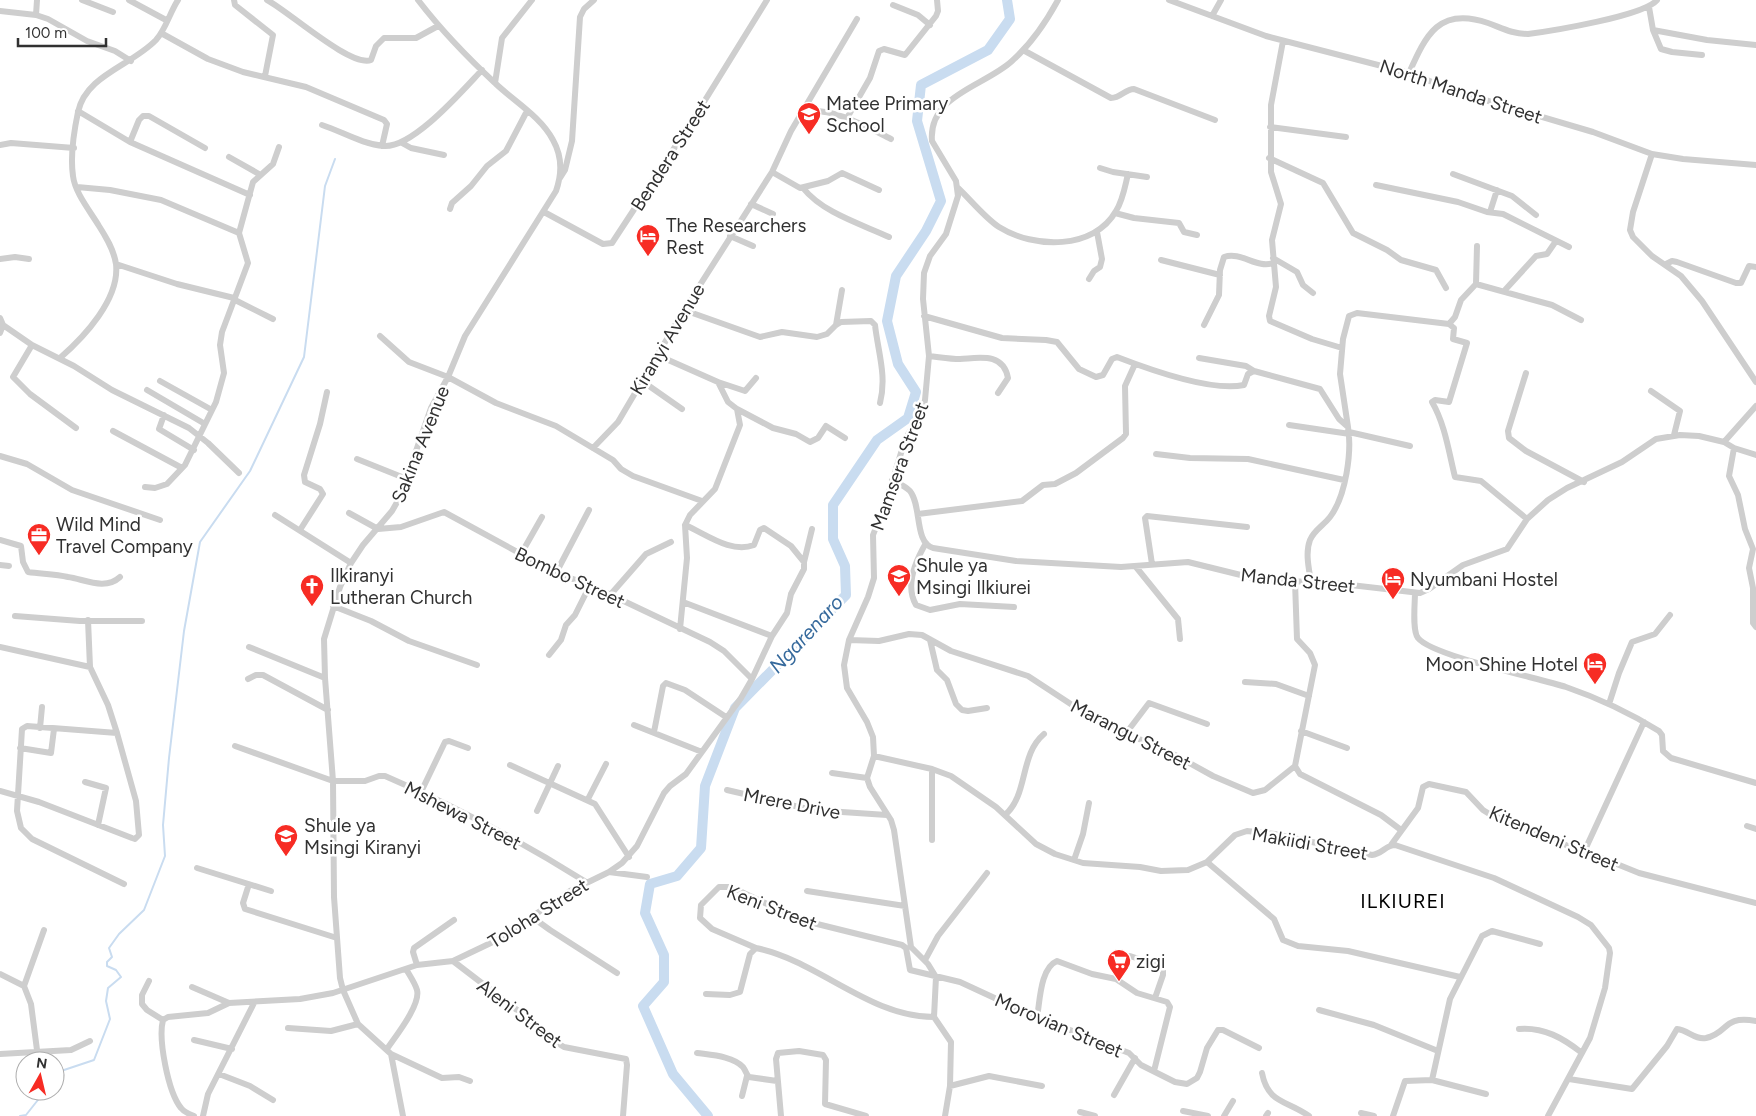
<svg xmlns="http://www.w3.org/2000/svg" width="1756" height="1116" font-family="Figtree,sans-serif">
  <rect width="100%" height="100%" fill="#fff"/>
  <g fill="none" stroke-linecap="round" stroke-linejoin="round">
    <path stroke="#c9dcf0" stroke-width="2" d="M55 1073 94 1060 110 1019 106 1001 108 988 121 977 116 970 107 966V962L112 957 109 948 119 934 144 910 165 856 163 825 169 758 184 631 200 542 250 471 304 357 325 186 335 159
      M20 1116 26 1115 45 1091"/>
    <path stroke="#c9dcf0" stroke-width="10" d="M708 1116 673 1074 643 1006 664 982V955L645 913 650 884 677 876 701 848 705 786 735 708 846 595 845 566 833 539V505L877 440 908 418 916 392 898 364 887 321 896 276 926 231 941 201 917 121 921 85 988 50 1010 19 1007 0"/>
    <path stroke="#cecece" stroke-width="6" d="M82 0 113 12
      M129 0 166 20
      M234 0 235 5 273 35 265 76
      M267 0C287 10 351 68 371 60L376 46 384 38H416L438 26
      M1169 0 1266 36 1409 73 1458 92 1593 132 1652 154 1683 159 1756 165
      M893 5 918 15 930 25
      M1649 7 1653 30 1661 49 1672 52 1702 55
      M0 11 36 15 48 19 87 41 115 51 131 61
      M36 15 37 0
      M1212 16 1221 0
      M1653 30 1707 40 1756 45
      M161 33 208 59 243 72 306 87 384 120 387 124 382 146
      M1283 41 1271 105V172L1281 204 1272 240 1276 287 1269 316 1270 321 1312 339 1342 348
      M1023 50 1111 98C1121 98 1125 89 1134 89L1215 120
      M1409 73C1426 35 1439 6 1488 23 1502 28 1512 34 1528 34 1551 31 1644 16 1657 0
      M495 83 502 38 532 0
      M78 111 130 142 250 195
      M805 111C835 108 865 126 891 139
      M847 118 870 78 879 51 884 49 905 55 936 16 938 11 937 0
      M322 125C343 132 362 144 384 146 413 148 462 91 482 70
      M1270 127 1346 137
      M130 142 139 120 143 116H149L205 148
      M402 143 411 148 444 155
      M0 145 11 143 74 148
      M1652 154 1633 212 1630 230 1633 237 1652 256 1681 276 1702 301 1756 382
      M229 157 259 174
      M1269 158 1323 183 1353 233 1387 250 1401 260 1436 270 1446 288
      M1100 168 1113 172 1147 177
      M772 172 800 188 828 181 842 173 879 190
      M1453 174 1512 196 1536 215
      M560 178 565 170 572 141 580 17 584 9 594 0
      M1376 185 1458 202 1487 212 1503 214 1569 247
      M77 187 110 190 161 200 239 233
      M957 187C970 199 985 218 999 227 1034 249 1094 250 1116 211 1123 200 1125 186 1128 174
      M803 188C823 213 861 224 889 237
      M751 204 773 214
      M450 209 452 203 471 186 487 166 506 151 527 111
      M544 212 603 244 612 243 694 118 767 0
      M1490 212 1497 190
      M1115 213 1134 218 1179 223 1184 232 1197 235
      M730 236 753 246
      M1273 258 1297 272 1303 285 1313 293
      M0 259 15 257 29 259
      M1161 260 1220 275
      M116 264 177 284 234 298
      M1666 264 1672 261 1677 262 1736 283H1741L1749 266 1756 267
      M1089 279 1094 271 1100 267 1102 259 1097 232
      M1476 284 1552 305 1581 320
      M1505 290 1536 256 1547 254 1556 241
      M233 299 273 319
      M684 310 760 337 782 332 817 337 827 334 836 325 841 322 871 321 875 325C878 352 887 376 880 403
      M924 316 1002 338 1046 340 1057 342 1079 369 1096 377 1103 375 1112 359 1117 357C1148 369 1212 392 1244 385L1248 374 1254 371 1320 389 1339 419 1348 427C1352 452 1346 496 1330 517 1324 525 1314 530 1310 540 1305 553 1309 569 1311 582
      M0 318 3 325 0 333
      M1449 324 1454 328 1453 339 1467 343 1449 402 1435 400 1432 402C1445 424 1449 453 1455 477L1481 481 1527 519
      M3 325 32 345 74 366 112 390 189 428 208 443 239 473
      M836 325 842 290
      M1204 325 1219 295 1220 270 1224 257C1241 251 1257 269 1273 263
      M380 336 409 362 448 377 496 403 556 426 613 460 621 469 633 476 702 501
      M32 345 13 377 30 394 76 428
      M657 355 718 382 728 402 737 409 740 425 715 489 690 515 685 525 687 558 680 629
      M929 356C939 357 950 359 960 359 979 358 1003 352 1008 378L998 393
      M60 358C84 337 120 299 116 264 114 250 106 237 99 226 90 211 75 193 73 176 70 156 74 131 78 112 86 75 131 66 156 40 166 29 170 12 178 0
      M1199 358 1246 366 1254 371
      M1526 373 1508 431 1509 438 1526 451 1584 482
      M160 381 212 410
      M642 381 682 409
      M718 382 745 391 756 378
      M147 390 205 424
      M1651 391 1680 411 1674 435
      M737 409 773 428 796 434 810 442 818 438 826 426 845 438
      M164 415 159 429 194 450
      M1289 425 1350 434
      M1348 427 1340 374 1343 339 1349 316 1357 313 1449 324 1455 317 1461 300 1476 284 1477 246
      M113 431 182 468
      M1349 432 1410 446
      M1724 442 1756 406
      M593 448 618 422 684 310 772 172 791 131 857 19
      M1734 448 1729 476 1738 495 1745 529 1753 549 1749 568 1753 588V623L1756 627
      M1156 454 1190 458 1248 459 1344 480
      M0 456 27 464 72 490 160 520
      M357 459 407 479
      M892 480C898 483 905 486 910 491 922 506 914 542 933 548L1016 561 1121 567 1188 562 1257 579 1342 584 1420 593 1429 589 1463 565 1507 549 1527 519 1548 500 1567 488 1622 462 1656 439 1680 435 1699 436 1724 442 1734 448 1756 455
      M145 487 155 488 167 484 185 465 216 402 224 373 220 345 222 332 248 263 239 233 253 182 273 164 279 147
      M349 513 378 529 401 527 444 512 556 573 590 585 710 642 724 651 752 679
      M918 514 1022 501 1043 485 1055 484 1076 473 1123 438 1126 434 1125 386 1135 364
      M275 515 351 563
      M300 530 323 494 320 489 305 482 304 475 320 424 327 392
      M0 540 21 546 23 562 28 572C41 574 55 574 68 577 84 579 105 591 120 577
      M926 543C916 560 905 586 916 605L930 610 960 604 1014 607
      M521 554 542 517
      M804 562 812 529
      M1152 564 1145 518 1147 516 1247 527
      M0 565 9 566
      M1136 567 1178 619 1180 639
      M556 573 589 510
      M1295 582 1297 639 1310 653 1315 665 1295 766 1300 774 1381 815 1401 830
      M1415 593C1415 602 1412 631 1418 638 1432 656 1539 678 1566 687 1598 698 1630 713 1659 731L1662 735 1663 751 1671 758 1756 783
      M611 594 646 554 671 542
      M683 602 772 636
      M333 606 371 621 409 641 477 665
      M15 616 80 621H142
      M849 640 879 641 909 634 922 635 951 651 1028 676 1092 718 1175 755 1213 776 1253 793 1265 790 1295 766
      M930 640 937 670 947 680 956 704 962 710 968 711 987 708
      M0 647 90 667
      M249 647 325 678
      M549 655 561 640 566 625 575 615 590 585
      M248 679 256 675H263L328 710
      M1245 682 1276 684 1309 696
      M1609 704 1619 673 1632 642 1655 634 1670 615
      M634 725 702 752
      M40 728 42 707
      M1301 731 1347 748
      M654 732 663 686 666 683 685 690 726 717
      M1127 732 1149 703 1207 724
      M117 733 27 726 22 729 17 811 21 828 32 839 124 884
      M235 746 333 781H365L379 776H385C455 806 522 842 586 882
      M20 748 51 753 54 729
      M874 756 932 769 951 776 996 807 1036 844 1055 854 1083 863 1140 867 1161 871 1188 870 1207 862 1235 835 1247 831 1275 834 1372 855C1382 854 1386 845 1395 845L1494 878 1578 917 1591 925 1609 948 1610 953 1605 988 1590 1038 1548 1116
      M510 765 595 804 629 857
      M832 773 867 778
      M85 782 106 788 98 825
      M727 790 812 810 887 815
      M0 791 39 802 132 838 135 839 139 835 136 801 117 733 108 705 90 667 88 620
      M421 792 445 742 449 741 468 748
      M588 799 606 764
      M537 811 558 766
      M1005 815C1029 794 1019 755 1044 734
      M1747 826 1756 829
      M932 840V769
      M1391 845 1418 808 1423 787 1429 784 1466 792 1483 810 1491 815 1548 835 1573 849 1597 856 1639 873 1756 903
      M1584 852 1644 722
      M1074 860 1083 834 1089 803
      M1207 862 1274 919 1283 940 1298 946 1348 951 1460 977
      M197 868 271 891
      M609 872 647 877
      M249 884 243 903 245 909 337 938
      M807 891 905 906
      M532 917 550 930 617 973
      M756 948 712 929 700 918 701 905 719 887H731L801 920 902 945 906 948 910 970 960 982 1029 1014 1129 1053 1141 1065 1175 1082 1187 1084 1197 1078 1200 1072 1207 1048 1218 1030H1223L1259 1048
      M1130 956 1163 967V975L1155 998
      M925 960 938 936 987 873
      M453 961 517 1010 544 1035 564 1047 626 1059 627 1065 623 1116
      M417 965 413 952 414 948 454 920
      M0 974 24 986 31 1004 37 1050
      M149 981 142 995V1004L147 1010 163 1020
      M24 986 44 930
      M192 987 229 1003
      M706 994 730 995 740 992 750 954 756 948C819 961 869 1017 934 1017
      M1319 1010 1374 1025 1438 1051
      M1037 1017C1040 1002 1040 968 1057 961L1092 974 1116 979 1137 993 1167 1002 1170 1007 1154 1071
      M288 1028 331 1031 358 1024
      M1519 1029C1544 1027 1563 1038 1582 1053
      M194 1040 232 1049
      M387 1049C395 1037 421 1005 417 990 415 983 410 976 406 969
      M697 1053C711 1055 733 1056 743 1067 746 1071 746 1074 749 1077L777 1081
      M0 1054 71 1050 90 1041
      M391 1054 442 1078 459 1077 470 1081
      M1262 1073C1268 1104 1287 1100 1309 1116
      M219 1074 250 1086 273 1100
      M1569 1079 1632 1089 1667 1046 1677 1029C1688 1030 1695 1040 1706 1038 1729 1033 1722 1015 1756 1021
      M1432 1080 1486 1094
      M950 1086 989 1076 1042 1086
      M1114 1095 1135 1058
      M742 1096 747 1076
      M1183 1111 1208 1116
      M1080 1112 1095 1116
      M1361 1113 1374 1116
      M194 1116C189 1114 184 1112 181 1108 168 1092 158 1039 163 1020L168 1017 208 1013 229 1003 300 999 333 993 417 965 453 961 497 940 570 891 609 872 622 863 637 846 664 793 670 786 686 774 741 698 752 679 772 636 787 613 791 594 804 569V562L791 546 764 528 760 530 754 545C731 554 706 534 685 525
      M203 1116 208 1094 254 1003
      M403 1116 391 1054 358 1024 343 990 340 978 334 897 333 781 325 678 324 639 340 587 351 563 363 545 392 511 400 497 431 408 448 377 465 336 556 191C562 174 562 156 553 140 541 117 514 101 496 84 468 58 441 30 418 0
      M781 1116 776 1059 778 1053 799 1051 823 1055 826 1060 825 1104 866 1116
      M945 1116 950 1086 951 1042 934 1017 936 977 928 964 911 947 894 830 891 820 870 787 867 778 874 756 873 737 867 722 847 688 844 665 849 640 868 597 874 578 873 535 885 505 905 440 923 408 925 400 929 356 923 299 924 273 930 256 946 234 958 196 956 181 932 141C928 95 985 86 1012 61 1031 44 1046 22 1058 0
      M1224 1116 1233 1101
      M1266 1116 1268 1113
      M1393 1116 1405 1081 1432 1080 1450 999 1482 936 1492 931 1540 944"/>
  </g>
  <defs>
    <g id="school-pin" transform="scale(1.25)"><path d="M0 17L-7.5 6A9.5 9.5 0 1 1 7.5 6Z" fill="#f72c24" stroke="#fff"/><path d="M0-5L7-2L0 1L-7-2ZM-4 1L0 2.5L4 1V4Q0 6-4 4Z" fill="#fff"/></g>
    <g id="hotel-pin" transform="scale(1.25)"><path d="M0 17L-7.5 6A9.5 9.5 0 1 1 7.5 6Z" fill="#f72c24" stroke="#fff"/><path d="M-6-4.5h1.5V1H6V5H4.5V3h-9V5H-6ZM-4 0a1.8 1.8 0 1 1 3.6 0ZM.5 0V-2.5h3Q6-2.5 6 0Z" fill="#fff"/></g>
    <g id="office-pin" transform="scale(1.25)"><path d="M0 17L-7.5 6A9.5 9.5 0 1 1 7.5 6Z" fill="#f72c24" stroke="#fff"/><path d="M-6-3h4V-5.5h4V-3h4V5H-6ZM-1-4.5V-3h2v-1.5ZM-6 0V1H6V0Z" fill="#fff"/></g>
    <g id="church-pin" transform="scale(1.25)"><path d="M0 17L-7.5 6A9.5 9.5 0 1 1 7.5 6Z" fill="#f72c24" stroke="#fff"/><path d="M-1.2-6h2.4v3.5h3.3v2.4h-3.3V6h-2.4V-.1h-3.3v-2.4h3.3Z" fill="#fff"/></g>
    <g id="supermarket-pin" transform="scale(1.25)"><path d="M0 17L-7.5 6A9.5 9.5 0 1 1 7.5 6Z" fill="#f72c24" stroke="#fff"/><path d="M-6-5.5h2.5l.6 2H6L4.5 2H-2.5L-4.4-4H-6ZM-1.5 3.2a1.3 1.3 0 1 0 .1 0ZM3 3.2a1.3 1.3 0 1 0 .1 0Z" fill="#fff"/></g>
  </defs>
  <g fill-rule="evenodd">
    <use href="#school-pin" x="809" y="114"/>
    <use href="#hotel-pin" x="648" y="236"/>
    <use href="#office-pin" x="39" y="535"/>
    <use href="#school-pin" x="899" y="576"/>
    <use href="#hotel-pin" x="1393" y="579"/>
    <use href="#church-pin" x="312" y="586"/>
    <use href="#hotel-pin" x="1595" y="664"/>
    <use href="#school-pin" x="286" y="836"/>
    <use href="#supermarket-pin" x="1119" y="961"/>
  </g>
  <g text-anchor="middle" stroke-width="5" stroke-linejoin="round" paint-order="stroke">
    <g font-size="19" fill="#313131" stroke="#fff">
      <text transform="translate(1461 91) rotate(18)" y="7">North Manda Street</text>
      <text transform="translate(670 155) rotate(-57)" y="7">Bendera Street</text>
      <text transform="translate(667 339) rotate(-59)" y="7">Kiranyi Avenue</text>
      <text transform="translate(420 444) rotate(-68)" y="7">Sakina Avenue</text>
      <text transform="translate(899 466) rotate(-70)" y="7">Mamsera Street</text>
      <text transform="translate(570 577) rotate(25)" y="7">Bombo Street</text>
      <text transform="translate(1298 580) rotate(6)" y="7">Manda Street</text>
      <text transform="translate(1131 734) rotate(27)" y="7">Marangu Street</text>
      <text transform="translate(792 803) rotate(11)" y="7">Mrere Drive</text>
      <text transform="translate(463 815) rotate(27)" y="7">Mshewa Street</text>
      <text transform="translate(1554 838) rotate(23)" y="7">Kitendeni Street</text>
      <text transform="translate(1310 843) rotate(10)" y="7">Makiidi Street</text>
      <text transform="translate(772 907) rotate(21)" y="7">Keni Street</text>
      <text transform="translate(538 913) rotate(-32)" y="7">Toloha Street</text>
      <text transform="translate(520 1013) rotate(37)" y="7">Aleni Street</text>
      <text transform="translate(1059 1025) rotate(23)" y="7">Morovian Street</text>
    </g>
    <g font-size="19" fill="#313131" stroke="#fff" text-anchor="start">
      <text x="826" y="110">Matee Primary<tspan x="826" dy="22">School</tspan></text>
      <text x="666" y="232">The Researchers<tspan x="666" dy="22">Rest</tspan></text>
      <text x="56" y="531">Wild Mind<tspan x="56" dy="22">Travel Company</tspan></text>
      <text x="916" y="572">Shule ya<tspan x="916" dy="22">Msingi Ilkiurei</tspan></text>
      <text x="330" y="582">Ilkiranyi<tspan x="330" dy="22">Lutheran Church</tspan></text>
      <text x="1410" y="586">Nyumbani Hostel</text>
      <text x="1578" y="671" text-anchor="end">Moon Shine Hotel</text>
      <text x="304" y="832">Shule ya<tspan x="304" dy="22">Msingi Kiranyi</tspan></text>
      <text x="1136" y="968">zigi</text>
    </g>
    <g font-size="20" font-style="italic" fill="#35699c" stroke="#fff">
      <text transform="translate(806 634) rotate(-47)" y="7">Ngarenaro</text>
    </g>
    <g font-size="20" letter-spacing="1" fill="#000" stroke="#fff">
      <text x="1403" y="908">ILKIUREI</text>
    </g>
  </g>
  <g transform="translate(40 1076) rotate(8)"><circle r="24" fill="#ffffff" stroke="#adadad"/>
  <path d="M0-4L9 19L0 12L-9 19Z" fill="#f72c24"/>
  <text y="-8" font-size="14" font-weight="bold" text-anchor="middle" fill="#313131">N</text>
  </g>
  <path d="M18 38v8h88v-8" fill="none" stroke="#313131" stroke-width="2.5"/>
  <text x="25" y="38" font-size="15" fill="#313131" stroke="#ffffff" stroke-width="4" paint-order="stroke">100 m</text>
</svg>
